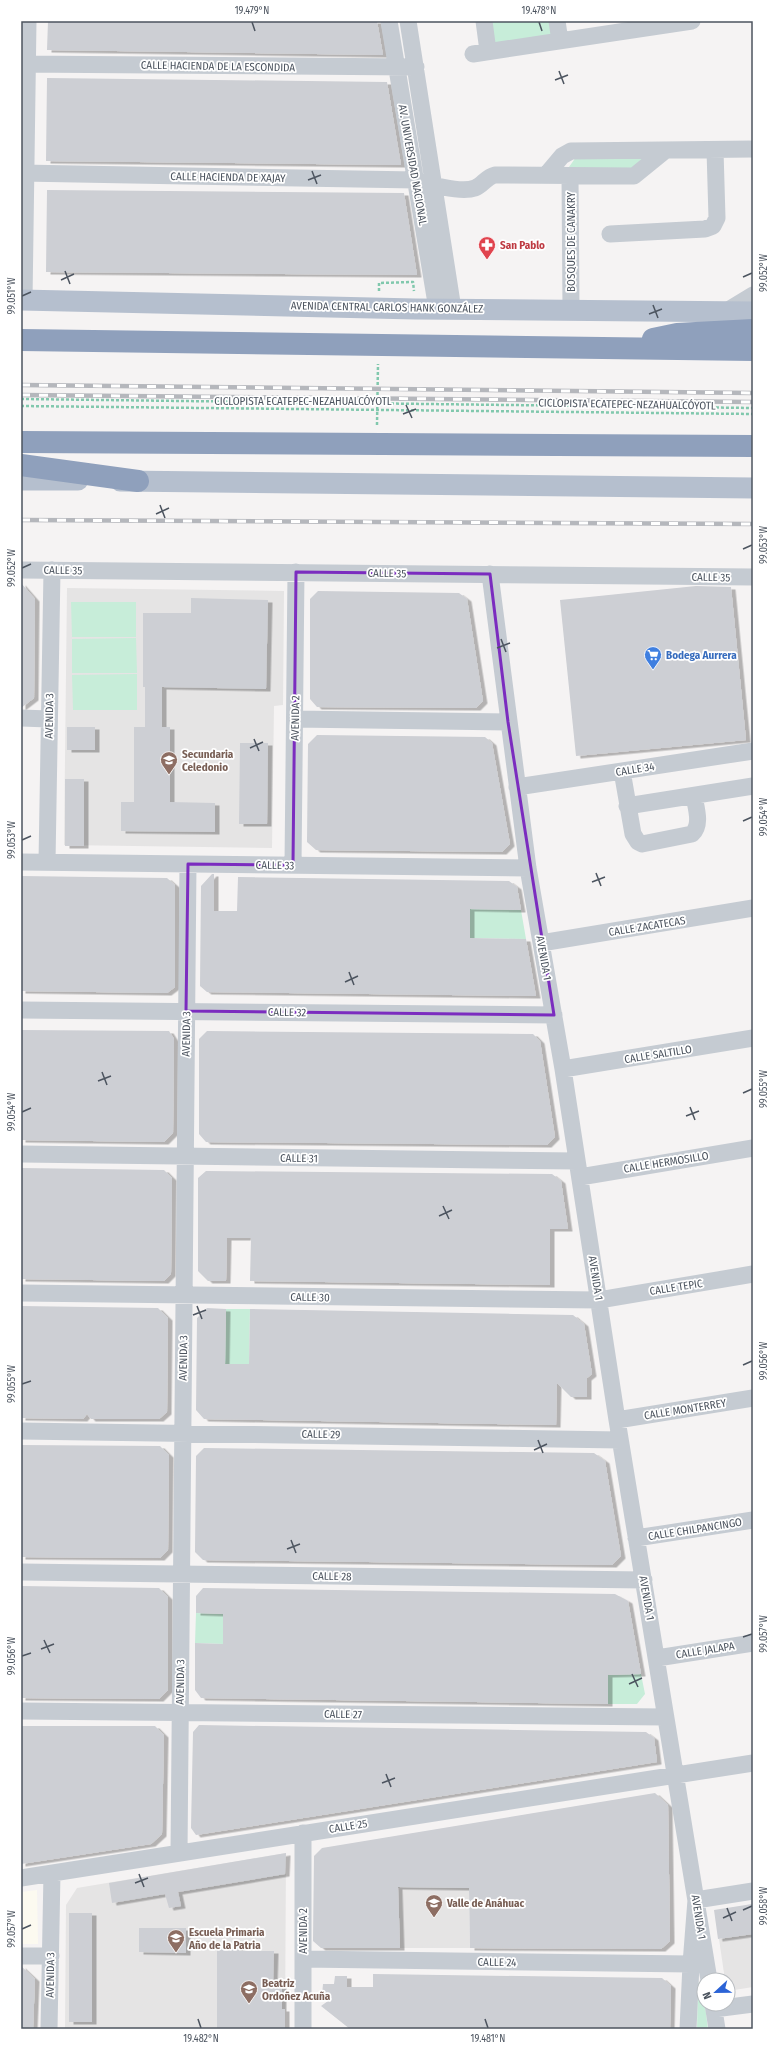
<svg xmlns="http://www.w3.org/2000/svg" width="774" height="2050" font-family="'Fira Sans Condensed',sans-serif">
  <defs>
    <filter id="shadow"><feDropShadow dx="4.5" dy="2.5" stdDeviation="0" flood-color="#0004"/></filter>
  </defs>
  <rect width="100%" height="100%" fill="#f5f3f3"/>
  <path fill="#fcfaf0" d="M37 1890 38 1944H21V1892Z"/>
  <path fill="#e5e4e4" d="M67 588 284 591 283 705 274 706 272 848 64 845Z
    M286 1853 285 2029H65L66 1905 77 1888Z
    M398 1887 469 1888 470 1948H400Z
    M753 1934V1987L728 1991V1980H725L719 1939Z"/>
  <path fill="#c7edd9" d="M491 21H551L553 35 494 47Z
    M584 154 646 159 640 169 573 170 569 167 576 157Z
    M71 602H136V637H72Z
    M136 638 137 673H72V639Z
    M137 674V710H73L72 675Z
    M470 909 521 910 526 939 470 938Z
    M226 1309H250L249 1364H225Z
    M196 1613 223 1614V1644L195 1643Z
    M641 1674 645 1694 637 1704H608V1675Z
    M701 1982H702L708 2029H697L698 1983Z"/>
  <path fill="#cdcfd4" filter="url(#shadow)" d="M48 21H377L383 55 47 50Z
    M47 78 387 82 401 165 46 161Z
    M47 190 404 193 417 275 46 272Z
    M21 583 35 599 34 698 21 708Z
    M696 586 731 587 746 740 576 756 560 600Z
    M318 591 459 593 467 599 483 701 476 708 317 707 310 699V599Z
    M191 598 268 600 266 689 162 687V727H170V802L215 803V832L121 831V802H134V727H145V687H143V613H191Z
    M67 727H95V750H67Z
    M317 735 485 737 492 743 510 844 502 852 316 850 307 842 308 744Z
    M240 743H268L267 824H239Z
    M65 779H84V846H65Z
    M212 874H214V911H237L238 877 509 881 517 887 521 910 470 909V938L526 939 536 996 207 992 200 986 201 886Z
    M21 876 167 878 175 885V987L167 993 21 991Z
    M21 1030 169 1031 174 1039 173 1133 164 1142 21 1140Z
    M207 1031 533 1034 540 1041 555 1137 547 1145 206 1142 199 1134V1039Z
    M21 1168 164 1170 172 1178 171 1274 164 1281 21 1279Z
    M206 1171 552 1174 561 1181 568 1229H550V1285L250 1281 251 1238H227L226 1281H208L198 1271V1178Z
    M21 1306 158 1308 168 1318 167 1412 159 1419H91L87 1414 83 1419 21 1418Z
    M207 1308 226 1309 225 1364H249L250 1309 573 1315 584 1324 592 1374 587 1378V1397H571L557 1383 556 1425 204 1419 196 1410 197 1318Z
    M21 1445 160 1446 169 1455 168 1550 160 1558 21 1557Z
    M204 1448 594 1453 605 1461 621 1556 612 1565 203 1560 195 1552 196 1456Z
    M21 1586 159 1588 168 1597V1690L159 1699 21 1698Z
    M203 1588 615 1594 628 1601 641 1674 608 1675V1704L201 1698 195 1690V1643L223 1644V1614L196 1613V1596Z
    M199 1725 646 1732 654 1738 657 1762 196 1835 191 1828 193 1732Z
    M21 1726H155L164 1735 162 1834 151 1844 21 1864Z
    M655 1793 668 1805 670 1941 661 1949 470 1948 469 1888 398 1887 400 1948H321L313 1941 314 1856 322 1848Z
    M286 1853 285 1874 178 1892 181 1906 169 1908 165 1894 112 1903 109 1883Z
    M752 1904 753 1934 718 1939 714 1910Z
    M69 1913H92V2022H69Z
    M139 1928H186V1953L139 1952Z
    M217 1947H240V1951H274L273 1984H282V2009H285V2029H217Z
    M21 1966 35 1979 33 2029H21Z
    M373 1974 662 1978 671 1986 670 2029H350L321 2006 328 2001 322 1995 323 1984H334L335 1976H347V1987H373Z"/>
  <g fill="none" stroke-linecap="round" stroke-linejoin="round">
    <path stroke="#81c8ad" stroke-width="2.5" stroke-dasharray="3 2" stroke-linecap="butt" d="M379 291V283L413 282 414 291
      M21 399 753 408
      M21 406 753 414
      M377 425 378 364"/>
    <path stroke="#c5cbd2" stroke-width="17" d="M389 21 437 309
      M408 21 453 309
      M484 21 488 51
      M557 21 560 41
      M473 54 692 21
      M21 64 416 67
      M21 173 416 180C429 184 461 193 475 188 483 185 486 177 495 175L634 176 666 150
      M546 175 562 156 571 151 753 149
      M570 176 571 309
      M610 234 705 229 713 226 717 218 715 150
      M24 301 28 21
      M725 312 753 295
      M21 570 753 577
      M490 574 528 868 563 1069 617 1420 709 1980
      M21 718 49 719
      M295 719 508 722
      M622 771 633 834 638 842 642 844 692 834C702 825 696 808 694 796
      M517 787 753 751
      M627 806 753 786
      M21 862 528 868
      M47 862 52 570
      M293 865 296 572
      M541 943 753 908
      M21 1010 554 1015
      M563 1069 753 1038
      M21 1154 577 1161
      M580 1177 753 1148
      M21 1293 599 1300 753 1274
      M617 1420 753 1398
      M21 1431 620 1440
      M636 1538 753 1520
      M21 1572 644 1580
      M657 1658 753 1643
      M21 1711 665 1717
      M303 1833V2029
      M179 1853 188 864
      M21 1878 753 1763
      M21 1956H51
      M303 1959 691 1964
      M713 2004 717 2029
      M714 2009 753 2004
      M49 2029 52 1873
      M688 2029 691 1964 696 1900 753 1891"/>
    <path stroke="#b5bfce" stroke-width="21" d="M21 300 415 309 753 312
      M21 480H78
      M120 481 753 488"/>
    <path stroke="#8fa0bc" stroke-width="22" d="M653 339 677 334 753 330
      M21 340 753 350
      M21 442 753 446
      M21 465 138 481"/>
    <g stroke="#b5b7bc" stroke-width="4.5">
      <path id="rail" d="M21 385 753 393
        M21 395 753 402
        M21 520 753 524"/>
    </g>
    <use href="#rail" stroke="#fff" stroke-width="3" stroke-dasharray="9" stroke-linecap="butt"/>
  </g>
  <path fill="none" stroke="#7b2cbf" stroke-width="3" stroke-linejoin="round" d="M296 572 490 574 508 722 554 1015 186 1011 188 864 293 865Z"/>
  <path fill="none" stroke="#4c545f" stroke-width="1.5" d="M252 22 255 31M539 22 542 31M559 71 564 84M555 80 568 75M312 171 317 184M308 180 321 175M65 271 70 284M743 277 752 273M61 280 74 274M22 296 31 292M653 305 658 318M649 314 662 309M406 405 412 418M403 414 416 409M160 505 165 518M156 514 169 508M743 549 752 545M22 568 31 564M501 639 506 652M497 648 510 643M254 739 259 751M250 748 263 742M743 821 752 817M22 840 31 836M596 873 601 886M592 882 605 877M349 972 354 985M345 982 358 976M102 1072 107 1085M98 1081 111 1076M743 1093 752 1089M690 1107 695 1120M22 1112 31 1108M686 1116 699 1111M443 1206 449 1219M439 1216 452 1210M197 1306 202 1319M193 1315 206 1310M743 1365 752 1361M22 1384 31 1381M538 1440 543 1453M534 1450 547 1444M291 1540 296 1553M287 1549 300 1544M743 1637 752 1634M44 1640 50 1653M41 1649 54 1644M22 1656 31 1653M632 1674 638 1687M629 1684 642 1678M386 1774 391 1787M382 1783 395 1778M139 1874 144 1887M135 1883 148 1878M727 1908 732 1921M743 1910 752 1906M723 1918 736 1912M22 1929 31 1925M198 2019 201 2028M485 2019 488 2028"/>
  <defs>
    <g id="pharmacy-pin" transform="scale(0.9)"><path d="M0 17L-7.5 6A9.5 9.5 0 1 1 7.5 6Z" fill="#e0444e" stroke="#fff"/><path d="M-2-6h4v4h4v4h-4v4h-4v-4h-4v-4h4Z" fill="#fff"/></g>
    <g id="supermarket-pin" transform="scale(0.9)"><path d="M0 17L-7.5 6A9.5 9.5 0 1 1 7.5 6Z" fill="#3f7fe0" stroke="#fff"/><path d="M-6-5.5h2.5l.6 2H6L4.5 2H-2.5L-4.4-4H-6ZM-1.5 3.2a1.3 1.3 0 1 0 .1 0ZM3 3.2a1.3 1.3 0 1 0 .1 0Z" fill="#fff"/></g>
    <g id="school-pin" transform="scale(0.9)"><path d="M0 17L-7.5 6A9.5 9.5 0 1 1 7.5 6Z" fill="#8d6e63" stroke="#fff"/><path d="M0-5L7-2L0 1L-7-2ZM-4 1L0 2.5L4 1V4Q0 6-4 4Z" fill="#fff"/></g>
  </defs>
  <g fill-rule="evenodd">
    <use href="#pharmacy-pin" x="487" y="245"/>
    <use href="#supermarket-pin" x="653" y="655"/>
    <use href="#school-pin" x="169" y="760"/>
    <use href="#school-pin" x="434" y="1903"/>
    <use href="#school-pin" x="176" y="1938"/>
    <use href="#school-pin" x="249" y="1989"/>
  </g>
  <g text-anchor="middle" stroke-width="3.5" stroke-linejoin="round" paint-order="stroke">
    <g font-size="11" fill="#4c545f" stroke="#fff">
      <text transform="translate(218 66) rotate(1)" y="4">CALLE HACIENDA DE LA ESCONDIDA</text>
      <text transform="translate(413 165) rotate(80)" y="4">AV. UNIVERSIDAD NACIONAL</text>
      <text transform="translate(228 177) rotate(1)" y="4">CALLE HACIENDA DE XAJAY</text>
      <text transform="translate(571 242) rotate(-90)" y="4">BOSQUES DE CANAKRY</text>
      <text transform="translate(387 307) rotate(1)" y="4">AVENIDA CENTRAL CARLOS HANK GONZÁLEZ</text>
      <text x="303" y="405">CICLOPISTA ECATEPEC-NEZAHUALCÓYOTL</text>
      <text transform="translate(627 404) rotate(1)" y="4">CICLOPISTA ECATEPEC-NEZAHUALCÓYOTL</text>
      <text transform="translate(63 570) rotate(1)" y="4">CALLE 35</text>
      <text transform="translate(387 573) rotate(1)" y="4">CALLE 35</text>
      <text transform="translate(711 577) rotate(1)" y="4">CALLE 35</text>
      <text transform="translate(49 716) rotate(-89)" y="4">AVENIDA 3</text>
      <text transform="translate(295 718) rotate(-89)" y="4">AVENIDA 2</text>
      <text transform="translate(635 769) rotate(-9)" y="4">CALLE 34</text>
      <text transform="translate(275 865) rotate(1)" y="4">CALLE 33</text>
      <text transform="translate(647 926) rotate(-9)" y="4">CALLE ZACATECAS</text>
      <text transform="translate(544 958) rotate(80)" y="4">AVENIDA 1</text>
      <text transform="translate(287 1012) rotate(1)" y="4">CALLE 32</text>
      <text transform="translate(186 1034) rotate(-89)" y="4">AVENIDA 3</text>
      <text transform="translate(658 1054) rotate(-9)" y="4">CALLE SALTILLO</text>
      <text transform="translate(299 1158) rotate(1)" y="4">CALLE 31</text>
      <text transform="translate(666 1162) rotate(-9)" y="4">CALLE HERMOSILLO</text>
      <text transform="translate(596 1278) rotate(81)" y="4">AVENIDA 1</text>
      <text transform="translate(676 1287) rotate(-9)" y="4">CALLE TEPIC</text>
      <text transform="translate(310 1297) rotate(1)" y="4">CALLE 30</text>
      <text transform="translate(183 1358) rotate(-89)" y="4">AVENIDA 3</text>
      <text transform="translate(685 1409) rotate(-9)" y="4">CALLE MONTERREY</text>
      <text transform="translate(321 1434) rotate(1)" y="4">CALLE 29</text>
      <text transform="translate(695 1529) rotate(-9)" y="4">CALLE CHILPANCINGO</text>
      <text transform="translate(332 1576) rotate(1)" y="4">CALLE 28</text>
      <text transform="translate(647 1598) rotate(80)" y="4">AVENIDA 1</text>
      <text transform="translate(705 1650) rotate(-9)" y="4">CALLE JALAPA</text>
      <text transform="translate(180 1682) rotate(-89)" y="4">AVENIDA 3</text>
      <text transform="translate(343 1714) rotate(1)" y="4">CALLE 27</text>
      <text transform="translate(348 1826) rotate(-9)" y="4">CALLE 25</text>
      <text transform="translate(699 1917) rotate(81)" y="4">AVENIDA 1</text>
      <text transform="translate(303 1931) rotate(-90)" y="4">AVENIDA 2</text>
      <text transform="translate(497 1962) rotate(1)" y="4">CALLE 24</text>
      <text transform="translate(50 1975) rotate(-89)" y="4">AVENIDA 3</text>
    </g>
    <g font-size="11" font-weight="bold" fill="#be3a42" stroke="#fff" text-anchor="start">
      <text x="500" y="249">San Pablo</text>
    </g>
    <g font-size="11" font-weight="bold" fill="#366cbe" stroke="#fff" text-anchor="start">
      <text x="666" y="659">Bodega Aurrera</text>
    </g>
    <g font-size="11" font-weight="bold" fill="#785e54" stroke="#fff" text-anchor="start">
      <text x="182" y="758">Secundaria<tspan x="182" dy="13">Celedonio</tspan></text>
      <text x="447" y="1907">Valle de Anáhuac</text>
      <text x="189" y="1936">Escuela Primaria<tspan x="189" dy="13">Año de la Patria</tspan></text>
      <text x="262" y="1987">Beatriz<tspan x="262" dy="13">Ordoñez Acuña</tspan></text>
    </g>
  </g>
  <rect width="774" height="2050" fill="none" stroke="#ffffff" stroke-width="44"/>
  <g transform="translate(716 1992) rotate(248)"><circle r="19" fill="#ffffff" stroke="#b7bbbf"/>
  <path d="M0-3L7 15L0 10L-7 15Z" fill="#2b63d6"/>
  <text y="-6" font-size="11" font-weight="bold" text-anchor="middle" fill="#4c545f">N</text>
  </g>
  <rect x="22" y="22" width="730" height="2006" fill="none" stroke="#4c545f" stroke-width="1.5"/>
  <g font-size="10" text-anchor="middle" fill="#4c545f">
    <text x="252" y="14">19.479°N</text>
    <text x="539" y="14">19.478°N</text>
    <text transform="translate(763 273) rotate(-90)" y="4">99.052°W</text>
    <text transform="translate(11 296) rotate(-90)" y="4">99.051°W</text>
    <text transform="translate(763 545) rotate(-90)" y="4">99.053°W</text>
    <text transform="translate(11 568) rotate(-90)" y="4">99.052°W</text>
    <text transform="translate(763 817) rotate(-90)" y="4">99.054°W</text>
    <text transform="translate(11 840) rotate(-90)" y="4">99.053°W</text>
    <text transform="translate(763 1089) rotate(-90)" y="4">99.055°W</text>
    <text transform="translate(11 1112) rotate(-90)" y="4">99.054°W</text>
    <text transform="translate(763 1361) rotate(-90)" y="4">99.056°W</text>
    <text transform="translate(11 1384) rotate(-90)" y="4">99.055°W</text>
    <text transform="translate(763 1634) rotate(-90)" y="4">99.057°W</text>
    <text transform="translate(11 1656) rotate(-90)" y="4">99.056°W</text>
    <text transform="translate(763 1906) rotate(-90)" y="4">99.058°W</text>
    <text transform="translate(11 1929) rotate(-90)" y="4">99.057°W</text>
    <text x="201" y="2042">19.482°N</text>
    <text x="488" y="2042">19.481°N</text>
  </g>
</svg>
